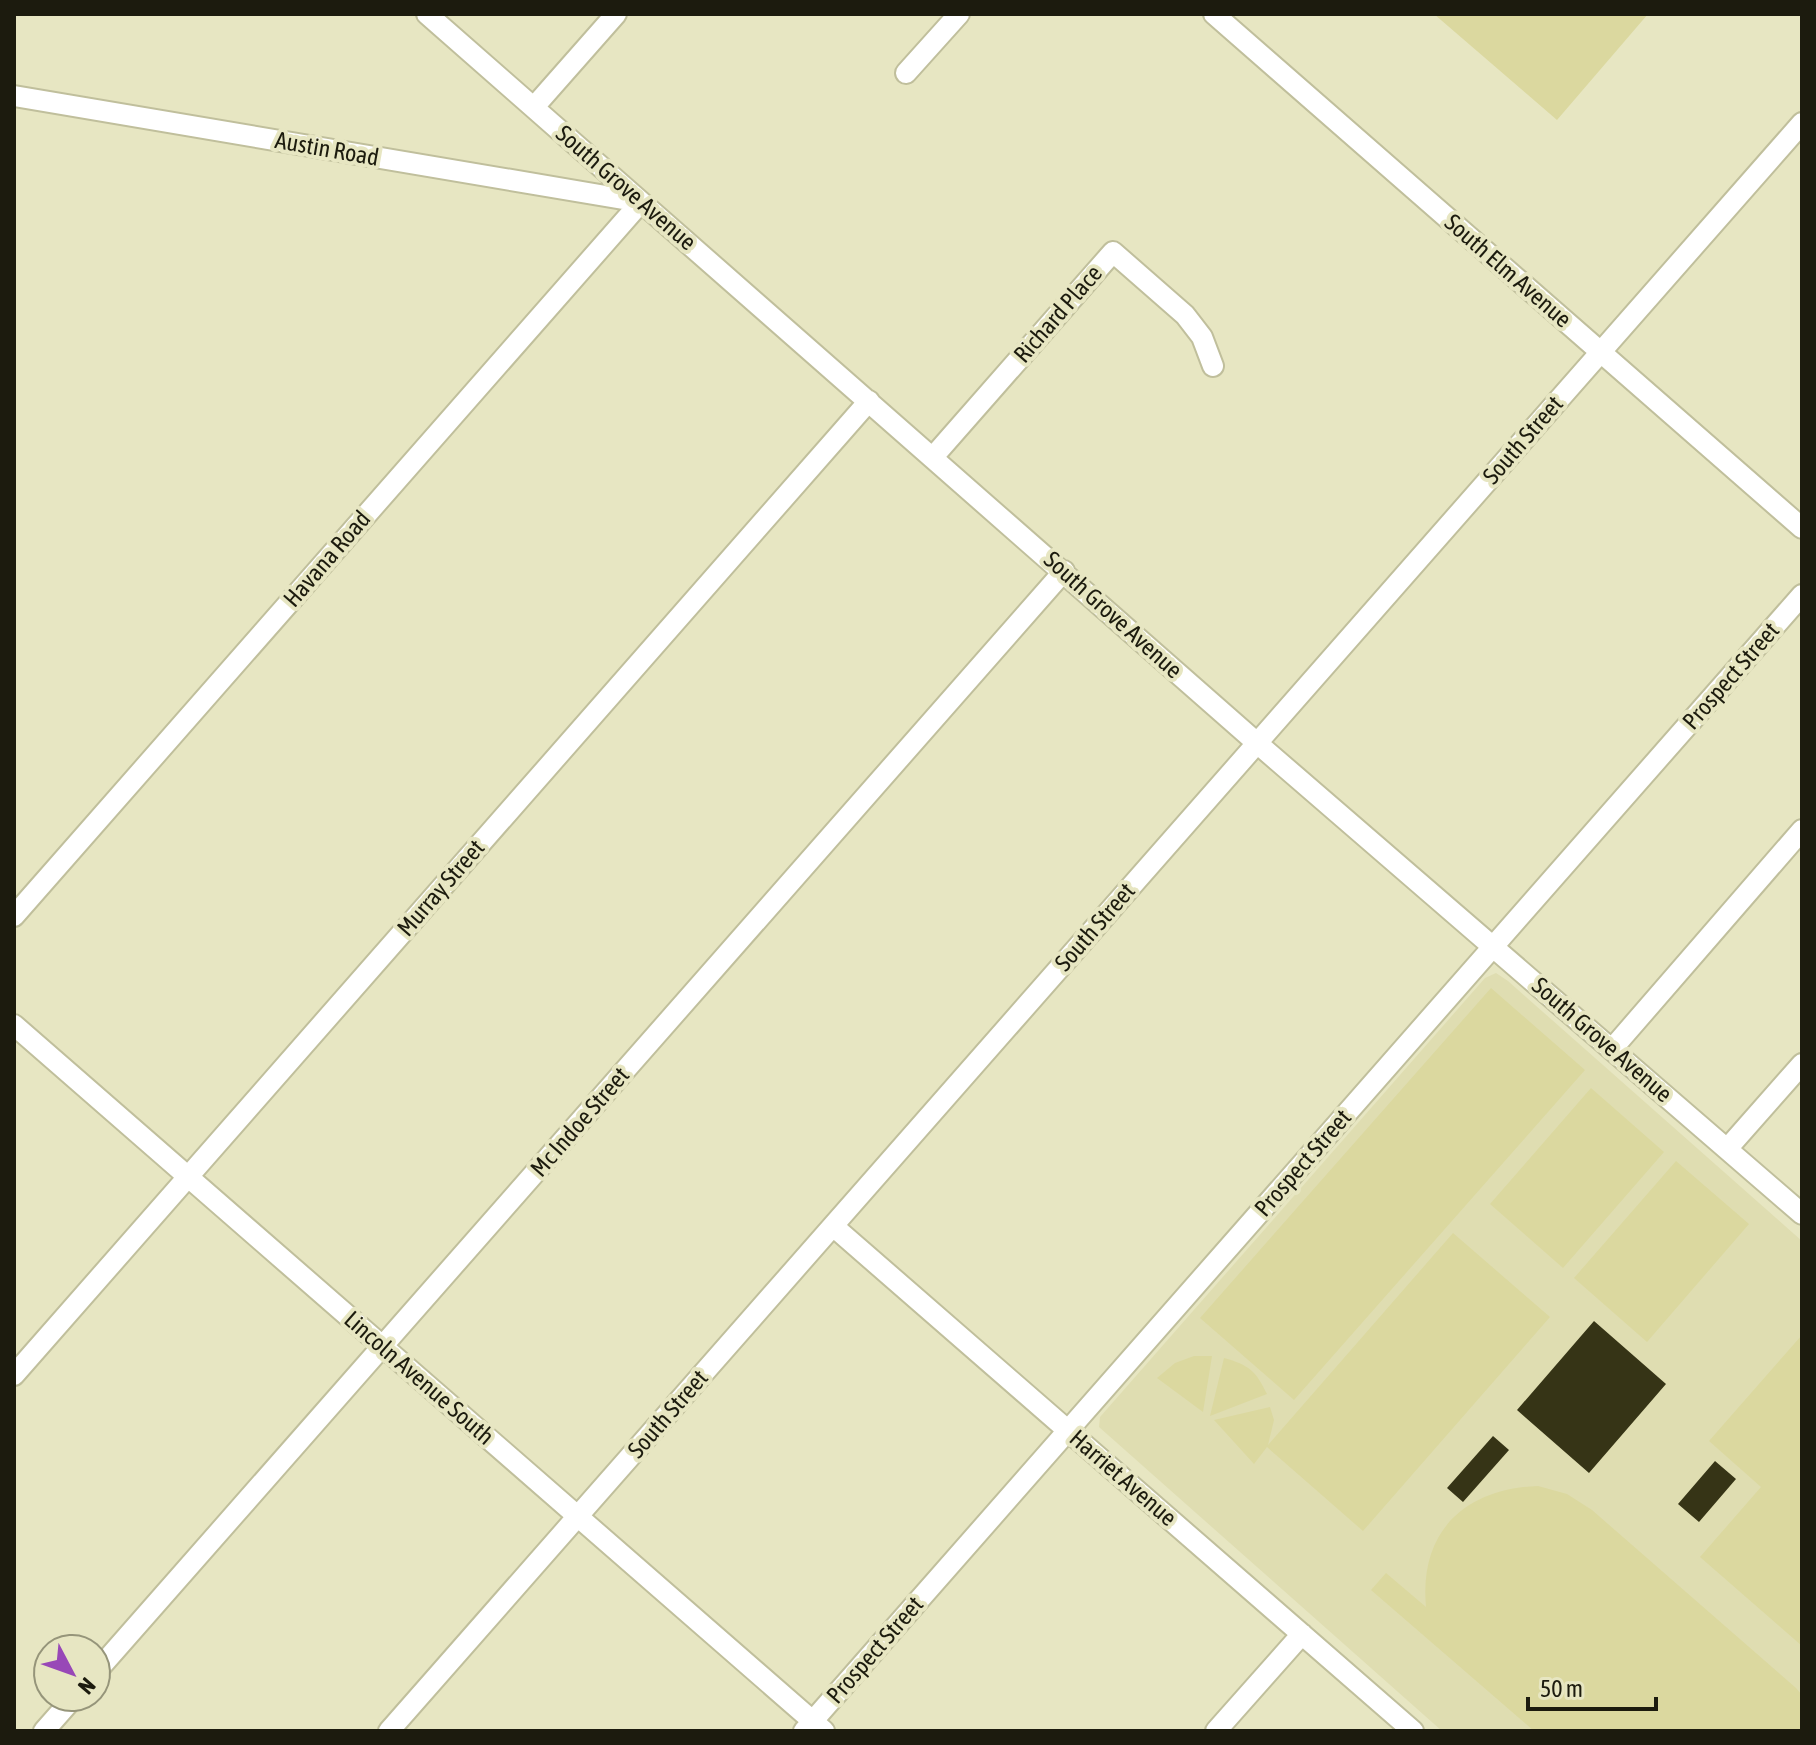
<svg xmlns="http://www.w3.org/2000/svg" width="1816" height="1745" font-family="'Asap Condensed',sans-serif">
  <rect width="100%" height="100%" fill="#e7e6c2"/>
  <path fill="#dfddb1" d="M1496 973 1508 981 1802 1241V1731H1442L1099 1427 1100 1417 1485 978Z"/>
  <path fill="#dbd89f" d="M1434 14H1648L1557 120Z
    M1491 988 1585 1070 1294 1400 1200 1318Z
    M1591 1088 1664 1152 1563 1268 1490 1204Z
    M1676 1161 1749 1224 1647 1342 1574 1278Z
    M1453 1233 1550 1317 1363 1531 1267 1447 1254 1464 1214 1420 1270 1407 1274 1420 1268 1445Z
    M1802 1335V1646L1700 1557 1761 1487 1709 1441Z
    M1194 1356H1212L1203 1412 1157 1378 1175 1363Z
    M1224 1358C1249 1365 1256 1371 1267 1394L1210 1416Z
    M1538 1486 1567 1494 1592 1510 1796 1688 1802 1695V1731H1534L1371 1590 1386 1573 1426 1607C1419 1532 1464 1489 1538 1486Z"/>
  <path fill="#363416" d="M1594 1321 1666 1384 1589 1473 1517 1410Z
    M1493 1436 1509 1450 1463 1502 1447 1488Z
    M1715 1461 1736 1479 1699 1522 1678 1504Z"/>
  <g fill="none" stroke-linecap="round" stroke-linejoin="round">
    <g stroke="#c0bf9c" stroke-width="24">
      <path id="minor" d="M427 14 1257 743 1802 1214
        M1214 14 1802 528
        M906 73 959 14
        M14 96 641 202
        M534 107 616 14
        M933 457 1113 252 1185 315 1202 337 1213 366
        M14 916 641 202
        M14 1025 824 1731
        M1612 1049 1802 830
        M1727 1149 1802 1064
        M833 1226 1413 1731
        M14 1375 869 401
        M96 1672 1064 571
        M44 1731 74 1697
        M389 1731 1802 123
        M804 1731 1802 595
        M1216 1731 1302 1634"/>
    </g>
    <use href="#minor" stroke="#fff" stroke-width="20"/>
  </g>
  <g text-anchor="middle" stroke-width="8" stroke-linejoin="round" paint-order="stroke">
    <g font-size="24" fill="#1c1b0e" stroke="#e7e6c2">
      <text transform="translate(327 149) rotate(10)" y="8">Austin Road</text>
      <text transform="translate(626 188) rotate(41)" y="8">South Grove Avenue</text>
      <text transform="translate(1508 271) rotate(41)" y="8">South Elm Avenue</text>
      <text transform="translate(1058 314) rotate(-49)" y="8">Richard Place</text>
      <text transform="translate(1523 440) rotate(-49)" y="8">South Street</text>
      <text transform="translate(327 559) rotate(-49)" y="8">Havana Road</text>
      <text transform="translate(1113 615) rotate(42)" y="8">South Grove Avenue</text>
      <text transform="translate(1731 676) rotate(-49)" y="8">Prospect Street</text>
      <text transform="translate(441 888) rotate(-49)" y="8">Murray Street</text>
      <text transform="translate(1095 927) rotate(-49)" y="8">South Street</text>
      <text transform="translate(1602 1040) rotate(41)" y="8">South Grove Avenue</text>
      <text transform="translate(580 1122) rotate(-49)" y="8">Mc Indoe Street</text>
      <text transform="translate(1303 1163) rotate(-49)" y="8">Prospect Street</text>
      <text transform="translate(419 1378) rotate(41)" y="8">Lincoln Avenue South</text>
      <text transform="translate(668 1414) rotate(-49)" y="8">South Street</text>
      <text transform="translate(1123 1478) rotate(41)" y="8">Harriet Avenue</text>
      <text transform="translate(875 1650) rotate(-49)" y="8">Prospect Street</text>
    </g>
  </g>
  <rect width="1816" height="1745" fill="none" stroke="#1c1b0e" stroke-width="32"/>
  <g transform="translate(72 1673) rotate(131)"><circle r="38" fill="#e7e6c2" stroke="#96957a" stroke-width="2"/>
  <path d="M0-6L14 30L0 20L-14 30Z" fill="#9848b7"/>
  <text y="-12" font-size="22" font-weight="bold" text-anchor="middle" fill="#1c1b0e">N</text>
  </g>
  <path d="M1528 1697v12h128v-12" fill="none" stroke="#1c1b0e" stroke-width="4"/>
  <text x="1540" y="1697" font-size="24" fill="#1c1b0e" stroke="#e7e6c2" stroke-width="6" paint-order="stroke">50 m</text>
</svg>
